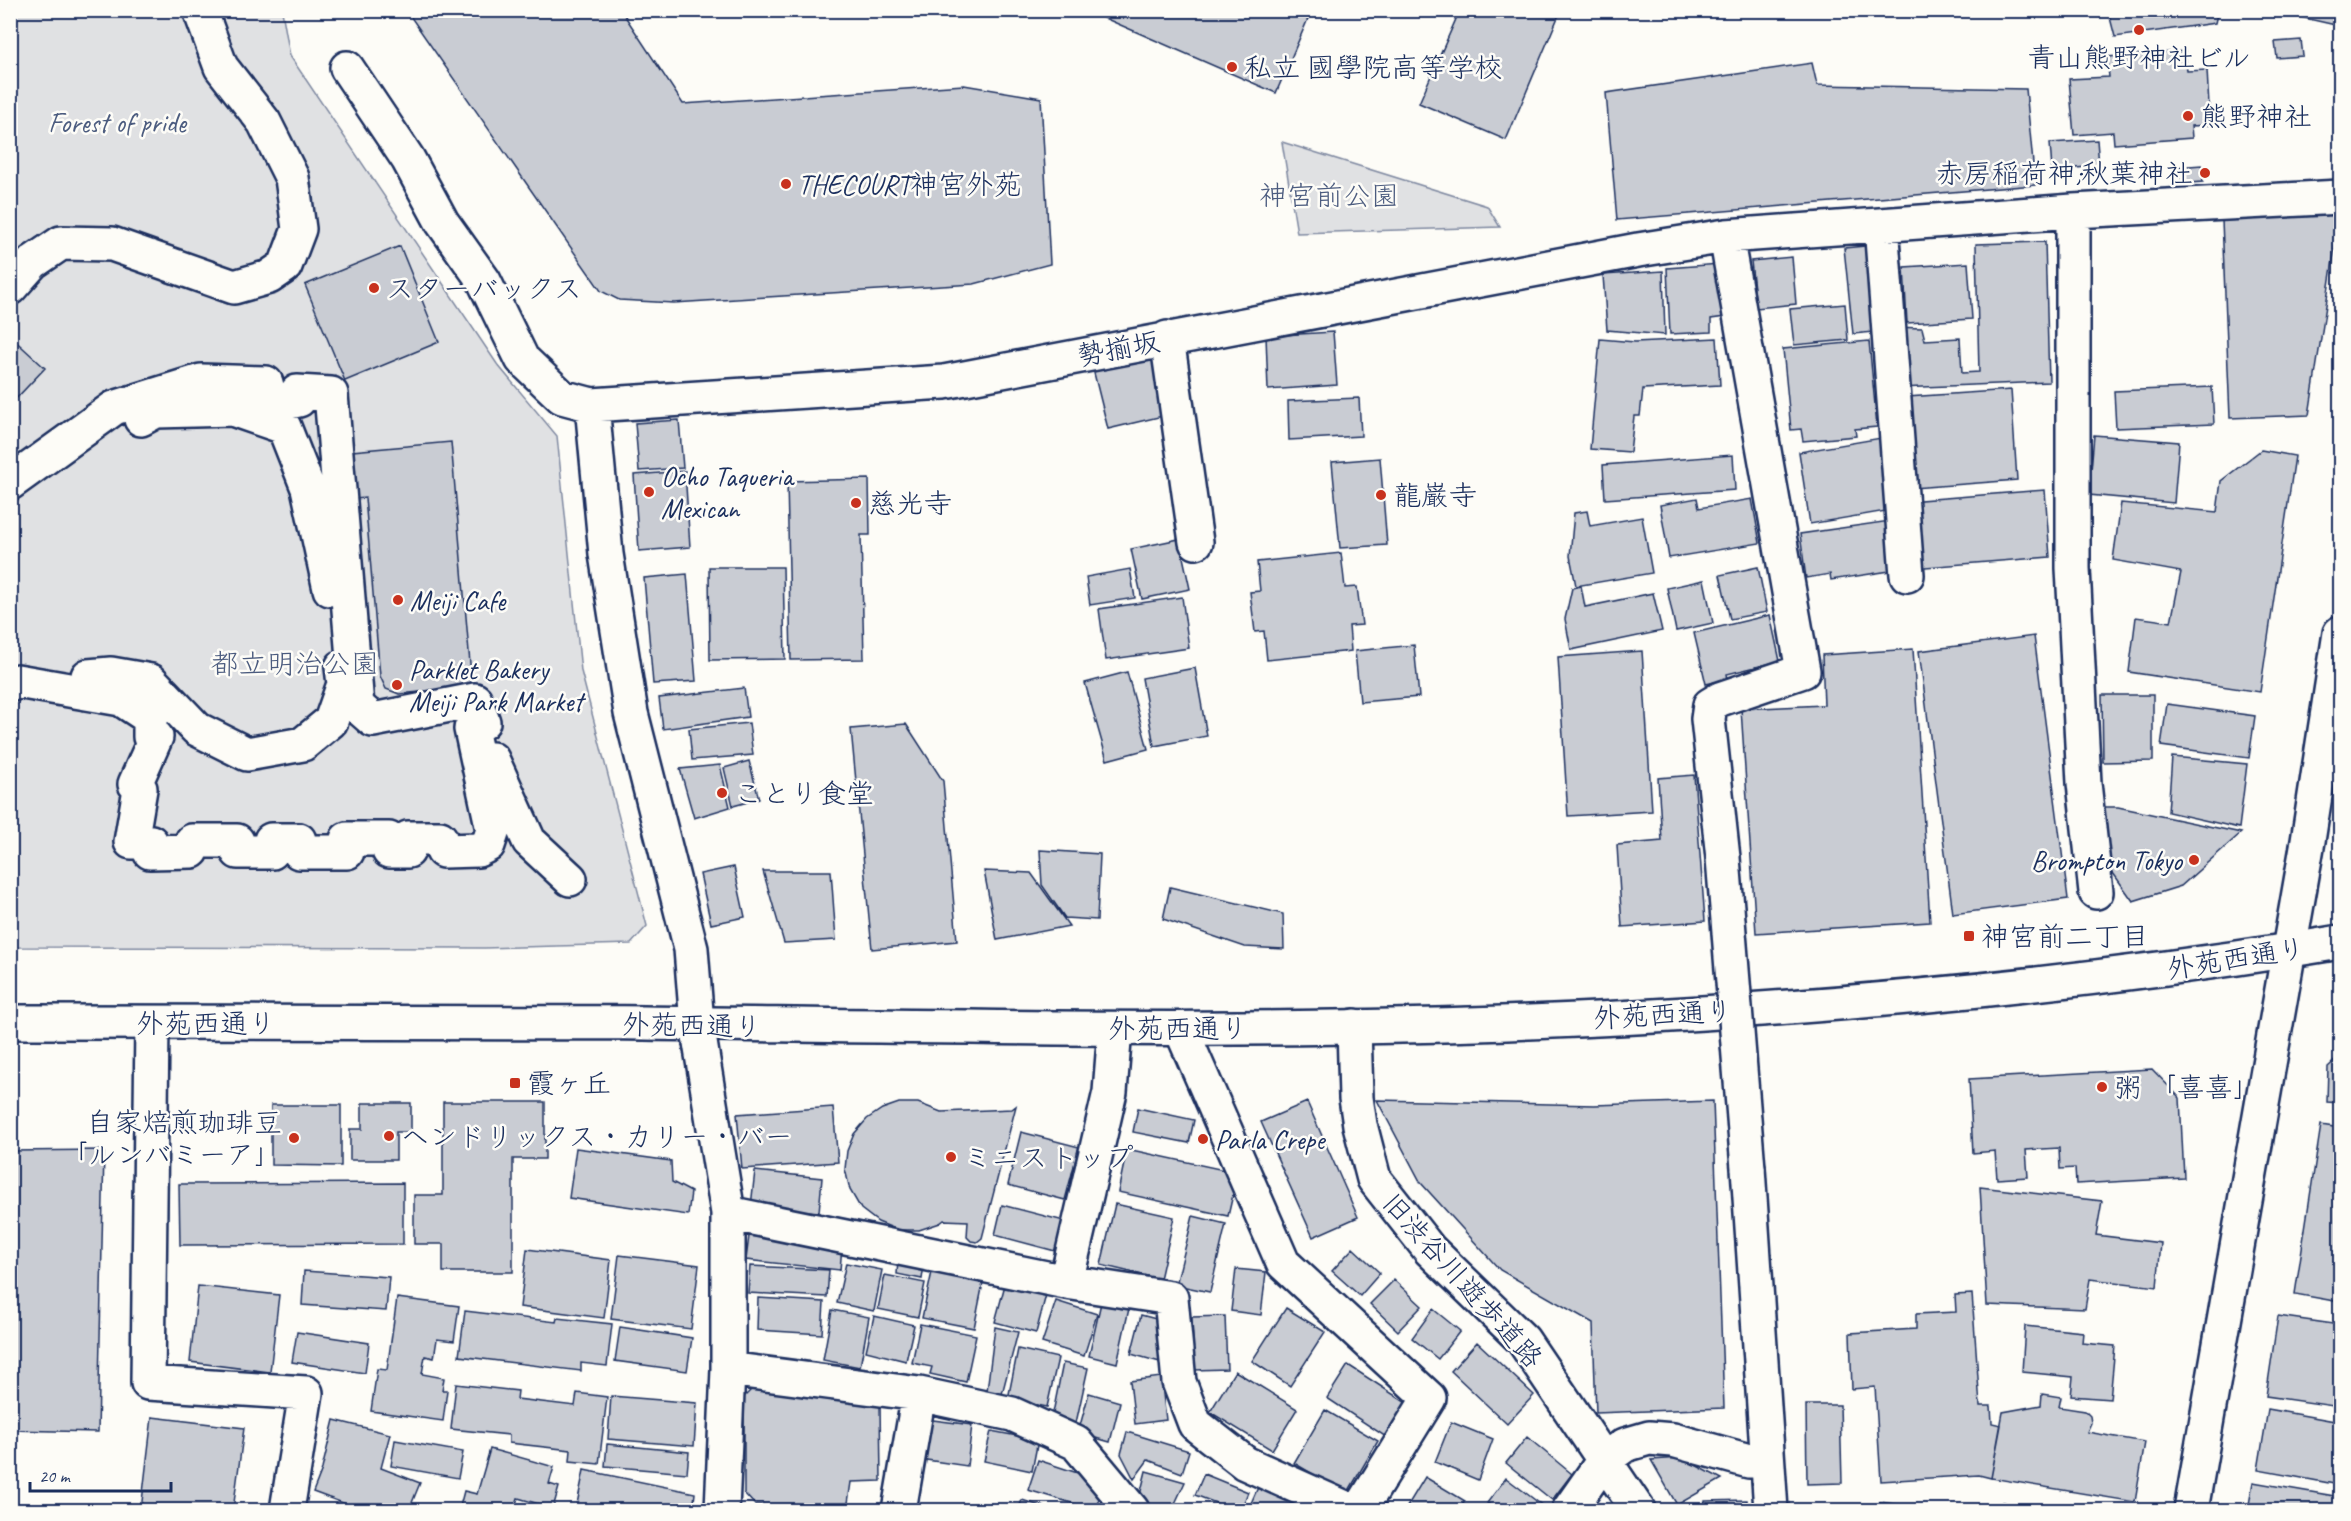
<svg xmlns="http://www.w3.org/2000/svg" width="2351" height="1521" font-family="Caveat,'Klee One',sans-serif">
  <rect width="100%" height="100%" fill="#fdfcf7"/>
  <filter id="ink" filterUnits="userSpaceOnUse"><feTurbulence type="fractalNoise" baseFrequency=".0167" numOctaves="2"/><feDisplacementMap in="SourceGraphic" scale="12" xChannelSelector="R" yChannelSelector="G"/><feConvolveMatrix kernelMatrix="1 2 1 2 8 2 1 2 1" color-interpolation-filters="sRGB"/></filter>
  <g filter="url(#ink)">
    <path fill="#e0e1e3" stroke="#7e88a0" stroke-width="1.5" d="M10 11H282L290 56 497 364 557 436 581 671 647 926 631 944 485 948 11 947Z
      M1282 142 1487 206 1500 227 1297 233Z"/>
    <path fill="#c9ccd3" stroke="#1b2f5e" stroke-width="1.5" d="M406 10H621L683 104 964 85 1041 98 1050 264 974 284 674 303 619 300 601 291Z
      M1086 10H1302L1310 14 1276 93Z
      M1437 10H1561L1506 140 1419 103 1456 19Z
      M2108 10H2218L2215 23 2115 37Z
      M2269 10H2340V26Z
      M2301 40 2303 56 2277 58 2275 42Z
      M2185 51 2187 71 2207 70 2210 125 2191 126 2192 138 2114 144 2113 132 2074 135 2069 79 2109 77 2107 57Z
      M1812 63 1817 85 2026 89 2035 185 1617 220 1606 93Z
      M2097 140 2099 166 2052 170 2050 143Z
      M2202 165 2203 182 2177 184 2176 167Z
      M2340 215 2309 415 2230 418 2222 220Z
      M2045 242 2049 382 1898 388 1893 327 1922 328 1925 340 1960 338 1962 373 1979 372 1976 244Z
      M1876 245 1884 331 1853 334 1844 248Z
      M400 246 439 342 345 381 305 285Z
      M1792 257 1796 304 1756 308 1751 261Z
      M1968 263 1972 319 1907 323 1904 267Z
      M1720 264 1725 317 1711 319V332L1670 334 1667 268Z
      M1663 271 1665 335 1607 330 1603 275Z
      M1845 304 1848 340 1794 345 1790 309Z
      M1333 332 1337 385 1268 390 1266 336Z
      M10 336 45 368 10 405Z
      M1717 338 1720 385 1643 389 1640 416H1634L1630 452 1590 449 1600 339 1635 342Z
      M1869 341 1877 427 1855 429 1856 436 1803 441 1801 429 1791 430 1783 349Z
      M1152 355 1167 415 1108 429 1093 369Z
      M2212 387 2214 424 2116 428 2114 391Z
      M2011 390 2017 480 1913 488 1907 397Z
      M1359 398 1361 436 1289 440 1288 401Z
      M679 420 683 468 639 471 635 423Z
      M2094 435 2179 442 2174 503 2089 495Z
      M1881 438 1892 510 1810 524 1799 452Z
      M451 442 472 687 399 694 386 689 380 676 365 498 345 500 341 452Z
      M2261 450 2295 456 2260 692 2129 672 2136 617 2171 622 2181 572 2113 560 2121 503 2217 512 2221 481Z
      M1733 455 1735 490 1605 499 1603 465Z
      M1380 458 1387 545 1340 548 1332 462Z
      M685 471 690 547 639 551 634 475Z
      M869 479 870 535H861L864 659 791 660 787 481Z
      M2045 490 2050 557 1913 568 1908 501Z
      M1697 498 1699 508 1752 499 1760 543 1669 558 1660 505Z
      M1587 511 1590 526 1642 517 1652 573 1576 586 1570 556 1574 513Z
      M1890 521 1896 570 1831 580 1830 574 1806 578 1800 534Z
      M1179 539 1190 589 1142 599 1131 549Z
      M1341 553 1345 588 1357 587 1362 625 1349 626 1351 651 1267 660 1264 631 1255 632 1250 592 1260 591 1257 562Z
      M709 567H783L785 659 710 660Z
      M1758 567 1767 612 1730 619 1720 575Z
      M1130 569 1135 598 1090 605 1086 577Z
      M687 574 696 681 653 684 644 578Z
      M1704 580 1713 623 1676 631 1667 588Z
      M1581 586 1585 607 1653 593 1662 631 1571 650 1565 619 1572 588Z
      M1182 597 1189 648 1106 660 1099 609Z
      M1770 615 1780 661 1727 674 1728 679 1706 684 1694 633Z
      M2034 636 2068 899 1953 914 1919 651Z
      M1414 645 1419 697 1360 702 1355 651Z
      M1913 649 1930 922 1756 933 1741 709 1824 705 1822 655Z
      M1642 651 1652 811 1568 816 1558 657Z
      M1195 668 1207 736 1154 746 1142 678Z
      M1127 672 1148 749 1107 760 1085 683Z
      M744 688 748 717 663 729 659 698Z
      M2102 695H2153V761L2103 762Z
      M2167 704 2255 716 2249 758 2161 746Z
      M749 723 753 755 692 760 689 729Z
      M906 724 943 781 957 941 872 949 851 729Z
      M2172 757 2247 764 2239 828 2168 812Z
      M749 761 759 799 733 806 724 768Z
      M720 765 730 807 694 818 680 769Z
      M1694 775 1705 921 1622 927 1617 845 1662 841 1658 778Z
      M2103 807H2118L2241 833 2181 886 2133 901 2108 866Z
      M1040 850 1100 854 1097 920 1065 918 1042 885Z
      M734 867 745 917 711 924 700 874Z
      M763 871H831L836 940 784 943Z
      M984 871 1031 873 1069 926 997 940Z
      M1170 887 1283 914 1284 949 1245 947 1163 919Z
      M2340 1056V1103L2327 1102 2328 1067Z
      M2152 1069 2180 1098 2184 1178 2076 1184 2075 1168 2060 1169 2059 1148 2026 1150 2028 1177 1997 1179 1995 1151 1973 1153 1969 1079Z
      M1377 1100 1594 1105 1713 1101 1724 1408 1596 1413 1593 1323 1500 1270 1421 1183Z
      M443 1102H545V1159H513V1272H443V1244H414V1195H443Z
      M1307 1102 1358 1217 1313 1237 1261 1122Z
      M362 1103H411V1132H396V1160H350V1129H362Z
      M899 1103H918L941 1112 1012 1109 1016 1106 982 1238 977 1242 971 1241 967 1237 968 1221 944 1220 940 1223 919 1230H898L878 1222 861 1209 850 1190 845 1169 847 1151 854 1134 867 1119 882 1109Z
      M271 1105H341V1166L271 1165Z
      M833 1107 838 1162 742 1169 737 1114Z
      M1138 1108 1194 1120 1189 1143 1133 1132Z
      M2321 1125 2340 1128V1302L2295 1294Z
      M1021 1132 1079 1147 1065 1200 1008 1185Z
      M576 1148 671 1161 672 1182 691 1192 688 1215 569 1198Z
      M1127 1149 1238 1173 1228 1216 1118 1192Z
      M104 1150 98 1432 10 1430V1151Z
      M755 1171 822 1178 819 1212 751 1206Z
      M403 1183V1244L180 1245 179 1184Z
      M1980 1187 2102 1201 2096 1235 2161 1243 2157 1287 2090 1279 2085 1309 1987 1305Z
      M1115 1204 1174 1217 1160 1279 1101 1265Z
      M1002 1205 1068 1222 1059 1252 995 1235Z
      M1193 1216 1226 1224 1210 1292 1176 1285Z
      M749 1236 842 1246 840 1270 746 1260Z
      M1353 1248 1380 1273 1360 1296 1332 1271Z
      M527 1249 611 1260 604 1318 520 1307Z
      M619 1255 699 1265 691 1329 611 1319Z
      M898 1261 924 1265 922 1279 897 1274Z
      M846 1263 882 1270 874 1311 837 1303Z
      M750 1266 829 1270 827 1297 748 1293Z
      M1236 1269 1266 1272 1261 1315 1231 1311Z
      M304 1271 389 1277 386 1311 302 1305Z
      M932 1272 983 1283 974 1328 922 1318Z
      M885 1275 925 1283 918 1317 878 1309Z
      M1394 1280 1422 1306 1398 1331 1370 1304Z
      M1006 1281 1047 1291 1036 1333 995 1322Z
      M198 1286 279 1295 270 1372 190 1362Z
      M1972 1294 1980 1406H1991L1992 1423 2001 1425 1991 1478 1979 1475 1881 1481 1875 1387 1852 1389 1850 1333 1916 1329V1314L1956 1312 1955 1295Z
      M397 1298 459 1306 454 1341 437 1339 434 1358 425 1356 422 1374 444 1378 442 1390H447L443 1421 371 1411 377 1369 387 1370Z
      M758 1298 824 1302 822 1334 757 1330Z
      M1102 1298 1130 1304 1117 1363 1089 1356Z
      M1056 1301 1097 1314 1084 1356 1042 1343Z
      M1286 1308 1325 1332 1290 1386 1252 1361Z
      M1433 1309 1460 1331 1438 1359 1412 1338Z
      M832 1310 869 1317 860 1367 823 1360Z
      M465 1311 556 1322 557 1318 612 1324 607 1366 581 1363V1371L459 1356Z
      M1141 1315 1171 1323 1160 1362 1131 1354Z
      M874 1316 914 1325 906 1361 866 1351Z
      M1225 1316 1227 1369 1194 1370 1192 1317Z
      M2278 1316 2340 1325V1407L2266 1396Z
      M920 1324 976 1335 966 1382 930 1374 932 1367 912 1363Z
      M2025 1326 2083 1332 2082 1343 2115 1346 2110 1399 2071 1396 2073 1377 2022 1372Z
      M620 1327 692 1338 687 1371 615 1361Z
      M995 1327 1018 1332 1002 1394 987 1391Z
      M297 1332 369 1343 365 1373 292 1362Z
      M1477 1342 1534 1395 1507 1424 1451 1371Z
      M1018 1349 1058 1358 1047 1407 1008 1399Z
      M1063 1363 1088 1368 1076 1423 1052 1418Z
      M1348 1365 1408 1404 1386 1437 1327 1398Z
      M1235 1371 1297 1409 1272 1450 1210 1412Z
      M1161 1377 1166 1420 1135 1424 1130 1381Z
      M456 1384 518 1391 517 1399 575 1406 577 1393 607 1397 599 1464 570 1461 571 1450 509 1443V1435L451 1429Z
      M752 1389 880 1404 881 1481 851 1482 847 1510 755 1505 744 1493V1397Z
      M1089 1393 1120 1402 1110 1442 1078 1433Z
      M2042 1394 2061 1397 2059 1407 2085 1411 2090 1416 2091 1423 2087 1432 2145 1442 2135 1502 1991 1478 2003 1412 2041 1405Z
      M611 1396 697 1403 694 1446 608 1439Z
      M1806 1405H1840L1842 1483 1807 1484Z
      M2268 1409 2340 1422V1485L2258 1470Z
      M1325 1410 1378 1441 1347 1494 1294 1463Z
      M152 1417 244 1428 233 1510H141Z
      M925 1419 972 1425 967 1466 920 1459Z
      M334 1420 390 1434 381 1468 420 1483 409 1510H362L313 1492 322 1469Z
      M1451 1422 1493 1439 1478 1480 1435 1462Z
      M991 1431 1038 1440 1032 1471 984 1461Z
      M1127 1432 1189 1451 1182 1473 1148 1460 1134 1479 1121 1454Z
      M1527 1437 1572 1474 1552 1500 1506 1463Z
      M395 1440 463 1452 458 1478 391 1466Z
      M607 1444 689 1452 687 1473 605 1466Z
      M490 1449 554 1467 549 1484 559 1487 553 1508 518 1498 514 1510H459L464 1491 477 1494Z
      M1682 1458 1722 1479 1677 1505 1651 1460Z
      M1038 1460 1105 1482 1095 1510 1028 1490Z
      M584 1470 695 1493 693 1510H606L577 1504Z
      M1146 1471 1185 1482 1172 1510H1141L1137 1507Z
      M1204 1474 1248 1492 1241 1510H1234L1195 1495Z
      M1425 1477 1465 1501 1459 1510H1405Z
      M1506 1478 1547 1509 1546 1510H1498L1487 1503Z
      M2253 1482 2340 1497V1510H2248Z
      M1259 1485 1295 1502 1292 1510H1248Z
      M1022 1500 1053 1510H1018Z
      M1747 1500V1510H1705V1501Z
      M1880 1502 1936 1510H1879Z
      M2002 1502 2054 1510H2000Z"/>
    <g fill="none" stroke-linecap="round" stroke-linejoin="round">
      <g stroke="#1b2f5e" stroke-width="38">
        <path id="minor" d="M347 68 408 159 442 222 484 281 522 359 562 397 592 405 944 382 1638 250 1726 236 2073 211 2340 197
          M2073 211V568L2084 783 2096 892
          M1881 225 1907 575
          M10 288 33 262 61 243 112 244 234 287 269 277 285 266 299 229 292 178 264 122 221 67 200 10
          M1167 338 1196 542
          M592 405 606 554 631 713 691 949 697 1024 728 1213V1369L722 1510
          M141 419 156 411 232 409 284 427 308 488 330 589
          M10 483 114 408 201 381 266 383 272 406 299 400 297 392 331 394 357 706 373 720 475 700 483 722 471 729 493 830 488 845 478 850 443 851 440 838H408V851H389V839H347V852H299V840H271L272 852H238L237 841H192V851L150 852 151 842H131L140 789 135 784 156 737H150V718L121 699 17 681 10 685
          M88 676 111 674 151 681 197 729 247 754 303 744 331 721 344 684 342 667
          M492 759 529 841 570 879
          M1723 858 1708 719 1710 705 1720 699 1803 671 1726 236
          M152 1023 148 1383 306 1393 287 1510
          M1354 1026 1356 1098 1360 1125 1374 1179 1430 1250 1523 1340 1638 1510
          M1181 1029 1283 1263 1429 1398 1360 1510
          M1748 1168 1771 1510
          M728 1213 1066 1282 1171 1298 1179 1382 1195 1424 1245 1463 1350 1510
          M1066 1282 1110 1092 1115 1029
          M728 1369 919 1394 1012 1414 1076 1443 1132 1510
          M899 1510 919 1394
          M1569 1510 1604 1460 1625 1445 1649 1438 1673 1440 1749 1461 1767 1460
          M2191 1510 2308 841 2340 633"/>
      </g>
      <g stroke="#1b2f5e" stroke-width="38">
        <path id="major" d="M10 1022C222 1023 433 1021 644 1023 968 1027 1293 1035 1618 1018 1860 1005 2101 982 2340 942"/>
      </g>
      <use href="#minor" stroke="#fdfcf7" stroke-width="33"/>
      <use href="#major" stroke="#fdfcf7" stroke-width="33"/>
      <g stroke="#1b2f5e" stroke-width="38" stroke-linecap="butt">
        <path id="minor-bridge" d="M1723 858 1748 1168"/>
      </g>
      <use href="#minor-bridge" stroke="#fdfcf7" stroke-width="33"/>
    </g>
  </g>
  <g fill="#c8321e" stroke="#fdfcf7" stroke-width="2">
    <circle cx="2139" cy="30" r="6"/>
    <circle cx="1232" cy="67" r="6"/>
    <circle cx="2188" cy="116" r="6"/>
    <circle cx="2205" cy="173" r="6"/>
    <circle cx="786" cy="184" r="6"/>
    <circle cx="374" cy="288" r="6"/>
    <circle cx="649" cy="492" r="6"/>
    <circle cx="1381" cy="495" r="6"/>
    <circle cx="856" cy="503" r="6"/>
    <circle cx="398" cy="600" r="6"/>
    <circle cx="397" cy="685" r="6"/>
    <circle cx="722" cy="793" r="6"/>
    <circle cx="2194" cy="860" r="6"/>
    <rect x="1963" y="930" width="12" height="12" rx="3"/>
    <rect x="509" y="1077" width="12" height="12" rx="3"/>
    <circle cx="2102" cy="1087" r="6"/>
    <circle cx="389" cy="1136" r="6"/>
    <circle cx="294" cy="1138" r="6"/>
    <circle cx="1203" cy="1139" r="6"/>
    <circle cx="951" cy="1157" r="6"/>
  </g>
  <g text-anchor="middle" stroke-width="5" stroke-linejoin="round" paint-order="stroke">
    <g font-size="28" fill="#1b2f5e" stroke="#fdfcf7" text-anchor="start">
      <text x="2139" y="67" text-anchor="middle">青山熊野神社ビル</text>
      <text x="1244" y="77">私立 國學院高等学校</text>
      <text x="2200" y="126">熊野神社</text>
      <text x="2193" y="183" text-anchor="end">赤房稲荷神;秋葉神社</text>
      <text x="798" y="194">THECOURT神宮外苑</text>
      <text x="386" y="298">スターバックス</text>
      <text x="661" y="486">Ocho Taqueria<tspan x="661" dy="32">Mexican</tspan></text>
      <text x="1393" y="505">龍巌寺</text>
      <text x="868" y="513">慈光寺</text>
      <text x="410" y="610">Meiji Cafe</text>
      <text x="409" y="679">Parklet Bakery<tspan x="409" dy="32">Meiji Park Market</tspan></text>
      <text x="734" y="803">ことり食堂</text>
      <text x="2182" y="870" text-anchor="end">Brompton Tokyo</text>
      <text x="1981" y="946">神宮前二丁目</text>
      <text x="527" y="1093">霞ヶ丘</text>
      <text x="2114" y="1097">粥 「喜喜」</text>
      <text x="282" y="1132" text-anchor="end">自家焙煎珈琲豆<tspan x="282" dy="32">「ルンバミーア」</tspan></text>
      <text x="401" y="1146">ヘンドリックス・カリー・バー</text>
      <text x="1215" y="1149">Parla Crepe</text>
      <text x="963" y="1167">ミニストップ</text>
    </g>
    <g font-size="28" fill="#4c5c7f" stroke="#fdfcf7">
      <text x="117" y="132">Forest of pride</text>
      <text x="1329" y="205">神宮前公園</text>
      <text x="295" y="673">都立明治公園</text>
    </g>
    <g font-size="28" fill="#1b2f5e" stroke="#fdfcf7">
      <text transform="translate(1118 348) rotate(-11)" y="10">勢揃坂</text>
      <text transform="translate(2236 958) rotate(-9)" y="10">外苑西通り</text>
      <text transform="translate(1663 1014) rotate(-3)" y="10">外苑西通り</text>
      <text x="206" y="1033">外苑西通り</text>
      <text transform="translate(692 1025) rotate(1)" y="10">外苑西通り</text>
      <text x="1178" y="1038">外苑西通り</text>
      <text transform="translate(1463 1280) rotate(48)" y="10">旧渋谷川遊歩道路</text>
    </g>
  </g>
  <rect width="2351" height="1521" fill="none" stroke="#fdfcf7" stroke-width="36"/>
  <rect x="18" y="18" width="2315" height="1485" fill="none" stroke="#1b2f5e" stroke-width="2" filter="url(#ink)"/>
  <path d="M30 1482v9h141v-9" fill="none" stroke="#1b2f5e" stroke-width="3"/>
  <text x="39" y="1482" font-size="18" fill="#1b2f5e" stroke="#fdfcf7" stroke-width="4.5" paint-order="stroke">20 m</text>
</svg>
